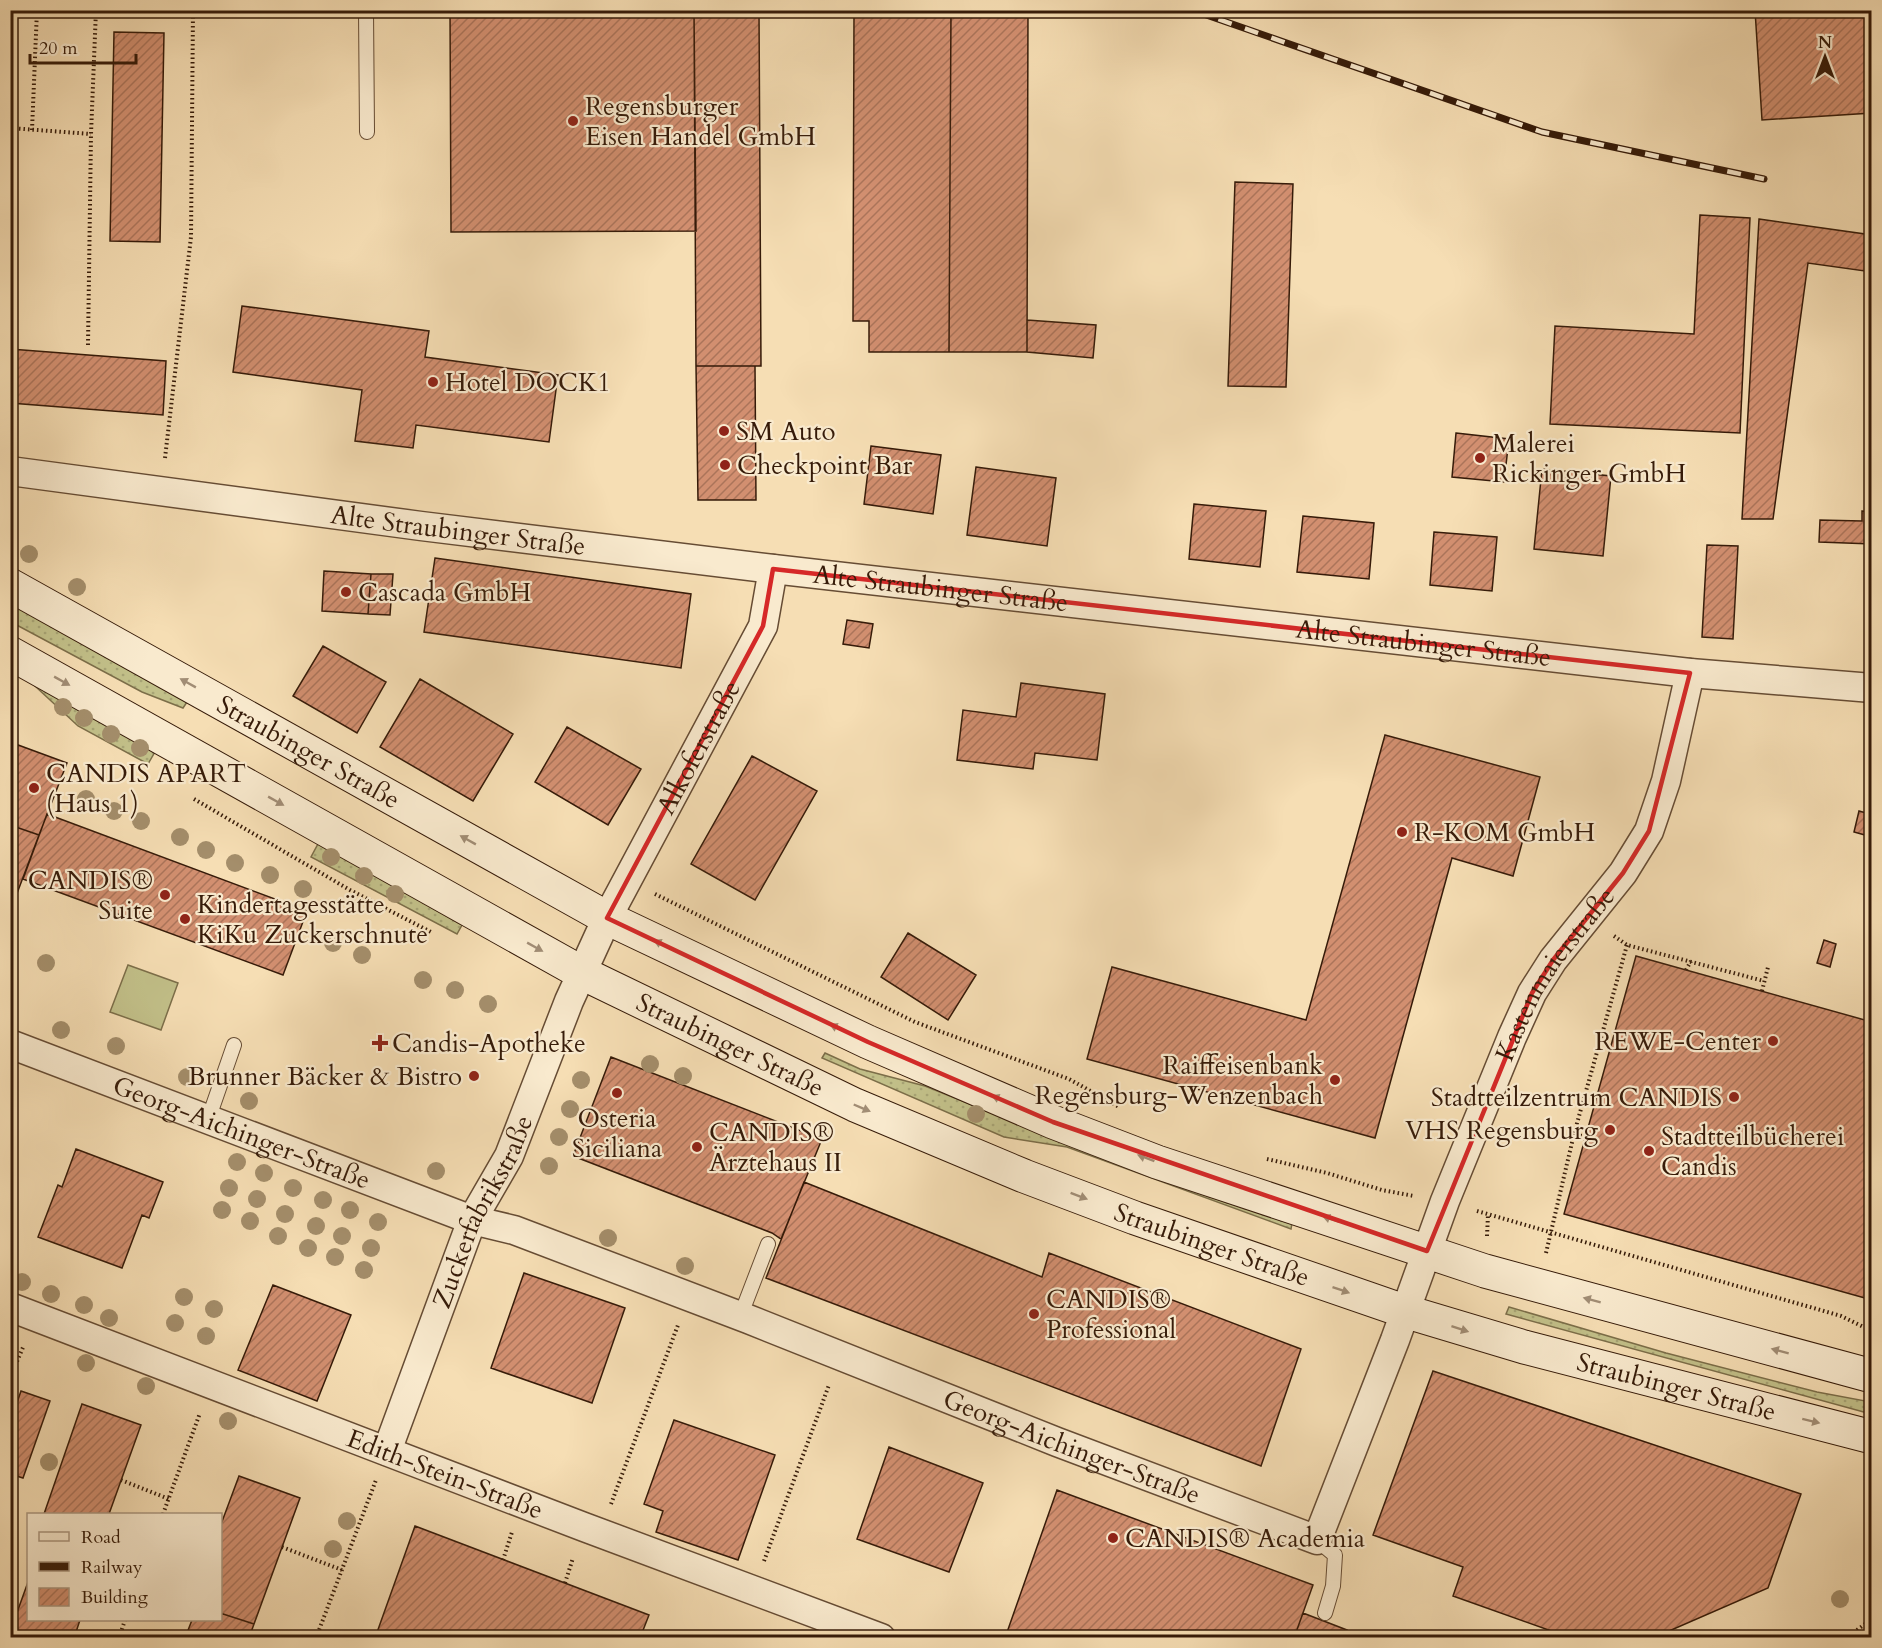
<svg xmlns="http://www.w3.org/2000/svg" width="1882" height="1648" font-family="Cardo,serif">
  <defs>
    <pattern id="grass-dots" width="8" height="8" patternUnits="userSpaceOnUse" patternTransform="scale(1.5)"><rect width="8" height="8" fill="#c2c089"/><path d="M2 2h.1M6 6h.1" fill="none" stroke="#a7a475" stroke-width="1.8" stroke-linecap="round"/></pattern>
    <pattern id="building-hatch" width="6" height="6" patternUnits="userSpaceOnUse" patternTransform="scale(1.5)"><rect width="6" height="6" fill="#d28f70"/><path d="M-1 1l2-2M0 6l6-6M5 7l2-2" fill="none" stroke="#ab745a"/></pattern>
  </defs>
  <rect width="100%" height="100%" fill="#f6deb4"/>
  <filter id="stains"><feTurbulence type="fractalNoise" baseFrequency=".00333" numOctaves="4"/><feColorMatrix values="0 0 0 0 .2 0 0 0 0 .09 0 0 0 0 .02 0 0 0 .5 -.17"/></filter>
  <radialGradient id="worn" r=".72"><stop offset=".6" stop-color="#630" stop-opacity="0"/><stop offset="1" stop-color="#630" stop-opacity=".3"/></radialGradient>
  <path fill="url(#grass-dots)" stroke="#7c6e49" stroke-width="1.5" d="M10 603 189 699 183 708 142 692 11 622Z
    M22 674 156 750 148 764 78 726Z
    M319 842 462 925 457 934 311 857Z
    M825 1053 860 1069 925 1086 1067 1143 1292 1223 1291 1229 1067 1147 1004 1137 822 1058Z
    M1509 1307 1666 1353 1817 1392 1871 1402V1414L1506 1314Z"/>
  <path fill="#c2c089" stroke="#7c6e49" stroke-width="1.5" d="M128 965 178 983 161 1030 110 1012Z"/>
  <path fill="url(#building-hatch)" stroke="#361b09" stroke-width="1.5" d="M450 10H694L696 231 451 232Z
    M694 10H759L761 366H696Z
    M854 10H951L949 352H869V321H853Z
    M951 10H1028L1027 352H949Z
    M1755 10H1872V113L1762 120Z
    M114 32 164 33 160 242 110 241Z
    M1235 182 1293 184 1286 387 1228 386Z
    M1700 215 1750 218 1740 433 1550 424 1555 326 1694 334Z
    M1759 219 1872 235V272L1808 263 1773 519H1742Z
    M242 306 429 331 425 357 558 375 549 442 416 425 413 448 355 441 362 390 233 372Z
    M1027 320 1096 325 1093 358 1027 352Z
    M10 349 166 361 163 415 10 403Z
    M696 366H755L756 500H698Z
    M1456 433 1509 439 1504 482 1452 477Z
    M871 446 941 455 933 514 864 504Z
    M976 467 1056 478 1047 546 967 535Z
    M1542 469 1611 476 1603 556 1534 549Z
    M1194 504 1266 511 1260 567 1189 559Z
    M1862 511 1872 512V544L1819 542 1820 520 1862 521Z
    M1303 516 1374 523 1369 579 1297 572Z
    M1434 532 1497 537 1492 591 1430 585Z
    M1707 545 1738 546 1733 639 1702 637Z
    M435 558 691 594 681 668 424 632Z
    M324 571 371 574 368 614 322 611Z
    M371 574H393L390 615 368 614Z
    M847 620 873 624 869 648 843 644Z
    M323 646 386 682 357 733 293 696Z
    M420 679 513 734 473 801 380 747Z
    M1021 683 1105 694 1097 760 1035 753 1033 769 957 760 963 710 1016 717Z
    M567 727 641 769 608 825 535 782Z
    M1385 735 1540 777 1513 876 1452 858 1375 1138 1087 1059 1112 967 1306 1020Z
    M10 742 67 763 39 835 10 825Z
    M752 756 817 791 755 900 691 864Z
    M1859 811 1870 814 1865 835 1854 832Z
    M47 814 307 911 283 975 23 879Z
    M10 825 39 835 10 912Z
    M908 933 976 975 948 1020 881 977Z
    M1824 940 1836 944 1830 967 1817 963Z
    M1636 956 1872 1022V1042L1867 1057 1872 1058V1300L1564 1214Z
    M611 1057 822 1139 781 1239 772 1233 573 1156Z
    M76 1149 163 1182 149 1218 142 1215 122 1268 38 1237 58 1185 62 1187Z
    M804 1182 1042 1277 1049 1253 1301 1349 1261 1466 766 1278Z
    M524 1273 625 1308 592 1403 491 1368Z
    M273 1285 351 1315 317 1401 238 1370Z
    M1433 1371 1801 1494 1768 1588 1653 1638H1571L1453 1596 1463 1567 1373 1535Z
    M21 1391 50 1401 23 1478 10 1474V1423Z
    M82 1404 141 1425 109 1514H44Z
    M674 1420 775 1455 738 1560 656 1532 663 1511 644 1504Z
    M889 1447 983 1483 949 1572 857 1539Z
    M239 1476 300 1498 254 1624 220 1613V1527Z
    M1057 1490 1313 1585 1294 1638H1005Z
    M415 1526 649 1615 640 1638H472L456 1632 454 1638H375Z
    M28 1582V1620H80L74 1638H10V1632Z
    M220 1613 254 1624 249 1638H185L192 1620H220Z
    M1303 1613 1347 1630 1344 1638H1294Z"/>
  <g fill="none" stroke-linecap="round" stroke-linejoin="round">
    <g stroke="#664c34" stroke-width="16">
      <path id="lane" d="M366 10 367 132
        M208 1120 234 1045
        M740 1317 768 1244
        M1317 1540 1335 1555 1333 1586 1325 1613"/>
    </g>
    <g stroke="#664c34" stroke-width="31">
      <g id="street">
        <path id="s1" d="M10 471 421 526 773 569 1690 673 1872 688"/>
        <path id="s2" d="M10 1044 472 1220 514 1230 748 1319 1057 1442 1317 1540 1395 1340 1445 1201 1512 1037 1532 993 1553 960 1623 873 1649 831 1666 781 1690 673"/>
        <path id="s3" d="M10 1307 584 1527 881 1638"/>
        <path id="s4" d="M387 1451 472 1220 509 1156 569 1001 607 918 763 626 773 569"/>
      </g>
    </g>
    <g stroke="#361b09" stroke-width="35">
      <g id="secondary">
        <path id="s5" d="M10 585 607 918 868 1042 1053 1122 1157 1162 1485 1271 1872 1376"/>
        <path id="s6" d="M10 653 582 973 855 1105 1024 1176 1135 1218 1404 1311 1524 1347 1872 1437"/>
      </g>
    </g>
    <path stroke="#361b09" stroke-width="4" stroke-dasharray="1.5 3" stroke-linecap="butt" d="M10 128 91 134
      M32 130 37 10
      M88 345 91 134 96 10
      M165 458 191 237 193 10
      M194 799 350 890 431 932
      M655 894 915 1022 1069 1079 1119 1107
      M1614 936 1627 945 1764 981
      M1686 970 1691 961
      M1762 991 1768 967
      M1871 994 1872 991
      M1586 1137 1574 1134 1627 945
      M1267 1159 1327 1173 1382 1190 1414 1196
      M1477 1211 1841 1316 1872 1331
      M1487 1236 1488 1215
      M1546 1253 1574 1134
      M10 1378 24 1345
      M121 1480 169 1499
      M611 1504 678 1325
      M163 1514 200 1413
      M282 1547 342 1570
      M503 1560 512 1532
      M764 1561 829 1385
      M565 1583 573 1558
      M119 1638 125 1620
      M316 1638 376 1480
      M1846 1638 1872 1619"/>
    <use href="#lane" stroke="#f9eace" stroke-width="14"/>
    <use href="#street" stroke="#f9eace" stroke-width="28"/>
    <use href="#secondary" stroke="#f9eace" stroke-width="33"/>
    <g stroke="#361b09" stroke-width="7">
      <path id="rail" d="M1192 10 1542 132 1764 179"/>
    </g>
    <use href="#rail" stroke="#f9eace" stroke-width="4.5" stroke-dasharray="14" stroke-linecap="butt"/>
  </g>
  <g fill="#a48e6b">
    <circle cx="29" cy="554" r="9"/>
    <circle cx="77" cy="587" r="9"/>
    <circle cx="63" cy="707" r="9"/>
    <circle cx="84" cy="718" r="9"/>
    <circle cx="111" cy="734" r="9"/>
    <circle cx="140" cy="748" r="9"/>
    <circle cx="86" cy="799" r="9"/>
    <circle cx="114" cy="811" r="9"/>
    <circle cx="141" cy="821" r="9"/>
    <circle cx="180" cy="837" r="9"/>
    <circle cx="206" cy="850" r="9"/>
    <circle cx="331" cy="857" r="9"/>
    <circle cx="235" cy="863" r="9"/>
    <circle cx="270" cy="875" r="9"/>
    <circle cx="364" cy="876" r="9"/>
    <circle cx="303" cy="889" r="9"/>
    <circle cx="395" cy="894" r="9"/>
    <circle cx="333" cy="943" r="9"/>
    <circle cx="362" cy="955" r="9"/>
    <circle cx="46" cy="963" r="9"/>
    <circle cx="423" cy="980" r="9"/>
    <circle cx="455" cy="990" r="9"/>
    <circle cx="488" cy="1004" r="9"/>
    <circle cx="61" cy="1030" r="9"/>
    <circle cx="116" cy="1046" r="9"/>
    <circle cx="650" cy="1064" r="9"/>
    <circle cx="683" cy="1076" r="9"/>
    <circle cx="187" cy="1077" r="9"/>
    <circle cx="581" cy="1080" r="9"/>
    <circle cx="249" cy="1101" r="9"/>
    <circle cx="570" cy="1109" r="9"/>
    <circle cx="976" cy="1114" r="9"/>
    <circle cx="559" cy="1137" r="9"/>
    <circle cx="237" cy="1162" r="9"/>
    <circle cx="549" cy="1166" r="9"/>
    <circle cx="436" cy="1171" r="9"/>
    <circle cx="264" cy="1173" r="9"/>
    <circle cx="229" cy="1188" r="9"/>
    <circle cx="293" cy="1188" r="9"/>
    <circle cx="257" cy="1199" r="9"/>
    <circle cx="323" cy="1200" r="9"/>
    <circle cx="222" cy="1210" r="9"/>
    <circle cx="350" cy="1210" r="9"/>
    <circle cx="285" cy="1214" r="9"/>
    <circle cx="250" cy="1221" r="9"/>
    <circle cx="378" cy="1222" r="9"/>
    <circle cx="316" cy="1226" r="9"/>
    <circle cx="278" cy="1236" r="9"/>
    <circle cx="342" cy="1236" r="9"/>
    <circle cx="608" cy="1238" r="9"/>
    <circle cx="308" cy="1248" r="9"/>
    <circle cx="371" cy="1248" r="9"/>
    <circle cx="335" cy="1257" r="9"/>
    <circle cx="685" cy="1266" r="9"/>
    <circle cx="364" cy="1270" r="9"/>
    <circle cx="22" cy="1282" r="9"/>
    <circle cx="51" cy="1294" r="9"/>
    <circle cx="184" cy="1297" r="9"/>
    <circle cx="84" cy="1305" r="9"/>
    <circle cx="214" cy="1309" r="9"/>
    <circle cx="109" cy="1318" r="9"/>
    <circle cx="175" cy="1323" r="9"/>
    <circle cx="206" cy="1336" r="9"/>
    <circle cx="86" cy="1363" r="9"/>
    <circle cx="146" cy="1386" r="9"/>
    <circle cx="228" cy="1421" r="9"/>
    <circle cx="49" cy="1462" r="9"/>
    <circle cx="347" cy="1521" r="9"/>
    <circle cx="333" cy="1549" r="9"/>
    <circle cx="1840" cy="1599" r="9"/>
  </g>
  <defs><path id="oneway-solid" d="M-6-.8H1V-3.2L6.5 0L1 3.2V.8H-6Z" transform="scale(1.5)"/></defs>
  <g fill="#a18d75">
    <use href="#oneway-solid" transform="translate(62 681) rotate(29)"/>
    <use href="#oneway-solid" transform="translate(188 683) rotate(-151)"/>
    <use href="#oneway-solid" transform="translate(276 801) rotate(29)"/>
    <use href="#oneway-solid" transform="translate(468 840) rotate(-151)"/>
    <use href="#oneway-solid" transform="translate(662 944) rotate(-155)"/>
    <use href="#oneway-solid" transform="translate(535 947) rotate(29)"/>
    <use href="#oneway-solid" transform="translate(838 1028) rotate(-155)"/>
    <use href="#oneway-solid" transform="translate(1000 1099) rotate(-157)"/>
    <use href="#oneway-solid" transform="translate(862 1108) rotate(23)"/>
    <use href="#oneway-solid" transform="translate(1146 1158) rotate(-159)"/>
    <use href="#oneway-solid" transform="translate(1079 1196) rotate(21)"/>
    <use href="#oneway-solid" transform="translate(1331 1219) rotate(-161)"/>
    <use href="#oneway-solid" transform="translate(1341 1290) rotate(19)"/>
    <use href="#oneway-solid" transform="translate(1592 1300) rotate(-165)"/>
    <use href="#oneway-solid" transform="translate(1460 1329) rotate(18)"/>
    <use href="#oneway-solid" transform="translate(1780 1351) rotate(-165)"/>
    <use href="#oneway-solid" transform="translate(1811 1421) rotate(14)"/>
  </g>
  <path fill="none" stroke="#d62828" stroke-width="4.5" stroke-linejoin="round" d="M773 569 1690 673 1649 831 1623 873 1553 960 1532 993 1427 1251 1053 1122 868 1042 607 918 763 626Z"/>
  <g fill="#8f2418" stroke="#f9eace" stroke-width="2">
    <circle cx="573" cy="121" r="6"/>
    <circle cx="433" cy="382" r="6"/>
    <circle cx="724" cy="431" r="6"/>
    <circle cx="1480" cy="458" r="6"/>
    <circle cx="725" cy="465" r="6"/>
    <circle cx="346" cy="592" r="6"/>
    <circle cx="34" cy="788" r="6"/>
    <circle cx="1402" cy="832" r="6"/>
    <circle cx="165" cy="895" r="6"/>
    <circle cx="185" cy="919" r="6"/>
    <circle cx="1773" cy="1041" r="6"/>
    <path d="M377 1034h6v6h6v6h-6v6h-6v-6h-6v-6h6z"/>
    <circle cx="474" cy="1076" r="6"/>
    <circle cx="1335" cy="1080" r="6"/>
    <circle cx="617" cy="1093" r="6"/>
    <circle cx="1734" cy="1097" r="6"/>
    <circle cx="1610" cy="1130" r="6"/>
    <circle cx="697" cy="1147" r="6"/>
    <circle cx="1649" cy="1151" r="6"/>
    <circle cx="1034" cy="1314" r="6"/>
    <circle cx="1113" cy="1538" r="6"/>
  </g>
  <g text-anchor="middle" stroke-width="4.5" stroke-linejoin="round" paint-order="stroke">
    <g font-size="26" fill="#361b09" stroke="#f9eace" text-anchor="start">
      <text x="585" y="115">Regensburger<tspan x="585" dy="30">Eisen Handel GmbH</tspan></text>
      <text x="445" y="391">Hotel DOCK1</text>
      <text x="736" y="440">SM Auto</text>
      <text x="1492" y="452">Malerei<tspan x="1492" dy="30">Rickinger GmbH</tspan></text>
      <text x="737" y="474">Checkpoint Bar</text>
      <text x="358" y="601">Cascada GmbH</text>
      <text x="46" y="782">CANDIS APART<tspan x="46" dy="30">(Haus 1)</tspan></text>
      <text x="1414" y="841">R-KOM GmbH</text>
      <text x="153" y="889" text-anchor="end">CANDIS®<tspan x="153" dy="30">Suite</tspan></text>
      <text x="197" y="913">Kindertagesstätte<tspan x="197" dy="30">KiKu Zuckerschnute</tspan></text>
      <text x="1761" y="1050" text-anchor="end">REWE-Center</text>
      <text x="392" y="1052">Candis-Apotheke</text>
      <text x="1323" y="1074" text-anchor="end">Raiffeisenbank<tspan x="1323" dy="30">Regensburg-Wenzenbach</tspan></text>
      <text x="462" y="1085" text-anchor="end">Brunner Bäcker &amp; Bistro</text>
      <text x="1722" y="1106" text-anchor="end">Stadtteilzentrum CANDIS</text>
      <text x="617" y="1127" text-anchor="middle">Osteria<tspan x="617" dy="30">Siciliana</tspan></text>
      <text x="1598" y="1139" text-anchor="end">VHS Regensburg</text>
      <text x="709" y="1141">CANDIS®<tspan x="709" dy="30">Ärztehaus II</tspan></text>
      <text x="1661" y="1145">Stadtteilbücherei<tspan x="1661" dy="30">Candis</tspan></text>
      <text x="1046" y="1308">CANDIS®<tspan x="1046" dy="30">Professional</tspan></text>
      <text x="1125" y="1547">CANDIS® Academia</text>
    </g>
    <g font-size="26" fill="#361b09" stroke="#f9eace">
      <text dy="9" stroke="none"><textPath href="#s1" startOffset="452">Alte Straubinger Straße</textPath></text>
      <text dy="9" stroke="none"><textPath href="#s1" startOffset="938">Alte Straubinger Straße</textPath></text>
      <text dy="9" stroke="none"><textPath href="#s1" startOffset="1424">Alte Straubinger Straße</textPath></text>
      <text dy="9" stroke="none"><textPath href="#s4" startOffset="771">Alkoferstraße</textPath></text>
      <text dy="9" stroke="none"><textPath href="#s5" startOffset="342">Straubinger Straße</textPath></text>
      <text dy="9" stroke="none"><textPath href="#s2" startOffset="2014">Kastenmaierstraße</textPath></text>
      <text dy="9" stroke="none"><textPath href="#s6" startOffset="820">Straubinger Straße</textPath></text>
      <text dy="9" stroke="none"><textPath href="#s2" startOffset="248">Georg-Aichinger-Straße</textPath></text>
      <text dy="9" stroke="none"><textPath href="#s4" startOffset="258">Zuckerfabrikstraße</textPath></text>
      <text dy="9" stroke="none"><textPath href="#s6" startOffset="1342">Straubinger Straße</textPath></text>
      <text dy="9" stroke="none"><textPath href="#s6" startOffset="1828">Straubinger Straße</textPath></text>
      <text dy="9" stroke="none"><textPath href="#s2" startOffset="1136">Georg-Aichinger-Straße</textPath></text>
      <text dy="9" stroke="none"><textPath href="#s3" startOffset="466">Edith-Stein-Straße</textPath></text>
    </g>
  </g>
  <rect width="1882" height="1648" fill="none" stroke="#f6deb4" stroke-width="36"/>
  <rect x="12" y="12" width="1858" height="1624" fill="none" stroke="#361b09" stroke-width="3"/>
  <rect x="18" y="18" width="1846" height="1612" fill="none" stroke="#361b09" stroke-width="1.5"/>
  <rect x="27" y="1513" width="195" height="108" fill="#f9eace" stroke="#ab977f" stroke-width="1.5"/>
  <rect x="39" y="1532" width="30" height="9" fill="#f9eace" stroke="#ab977f" stroke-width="1.5"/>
  <text x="81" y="1543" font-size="18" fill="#361b09">Road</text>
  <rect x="39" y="1562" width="30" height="9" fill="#361b09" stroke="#ab977f" stroke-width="1.5"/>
  <text x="81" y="1573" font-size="18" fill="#361b09">Railway</text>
  <rect x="39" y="1588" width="30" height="18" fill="url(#building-hatch)" stroke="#ab977f" stroke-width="1.5"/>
  <text x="81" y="1603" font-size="18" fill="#361b09">Building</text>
  <g transform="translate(1825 57)" stroke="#f9eace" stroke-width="4.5" paint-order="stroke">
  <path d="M0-4.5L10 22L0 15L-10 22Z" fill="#361b09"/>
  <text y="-9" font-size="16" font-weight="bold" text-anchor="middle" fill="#361b09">N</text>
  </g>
  <path d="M30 54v9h106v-9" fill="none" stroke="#361b09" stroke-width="3"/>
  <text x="39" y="54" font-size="18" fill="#361b09" stroke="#f9eace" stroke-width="4.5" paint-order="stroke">20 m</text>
  <rect width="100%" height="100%" filter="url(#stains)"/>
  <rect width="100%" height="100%" fill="url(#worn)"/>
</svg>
